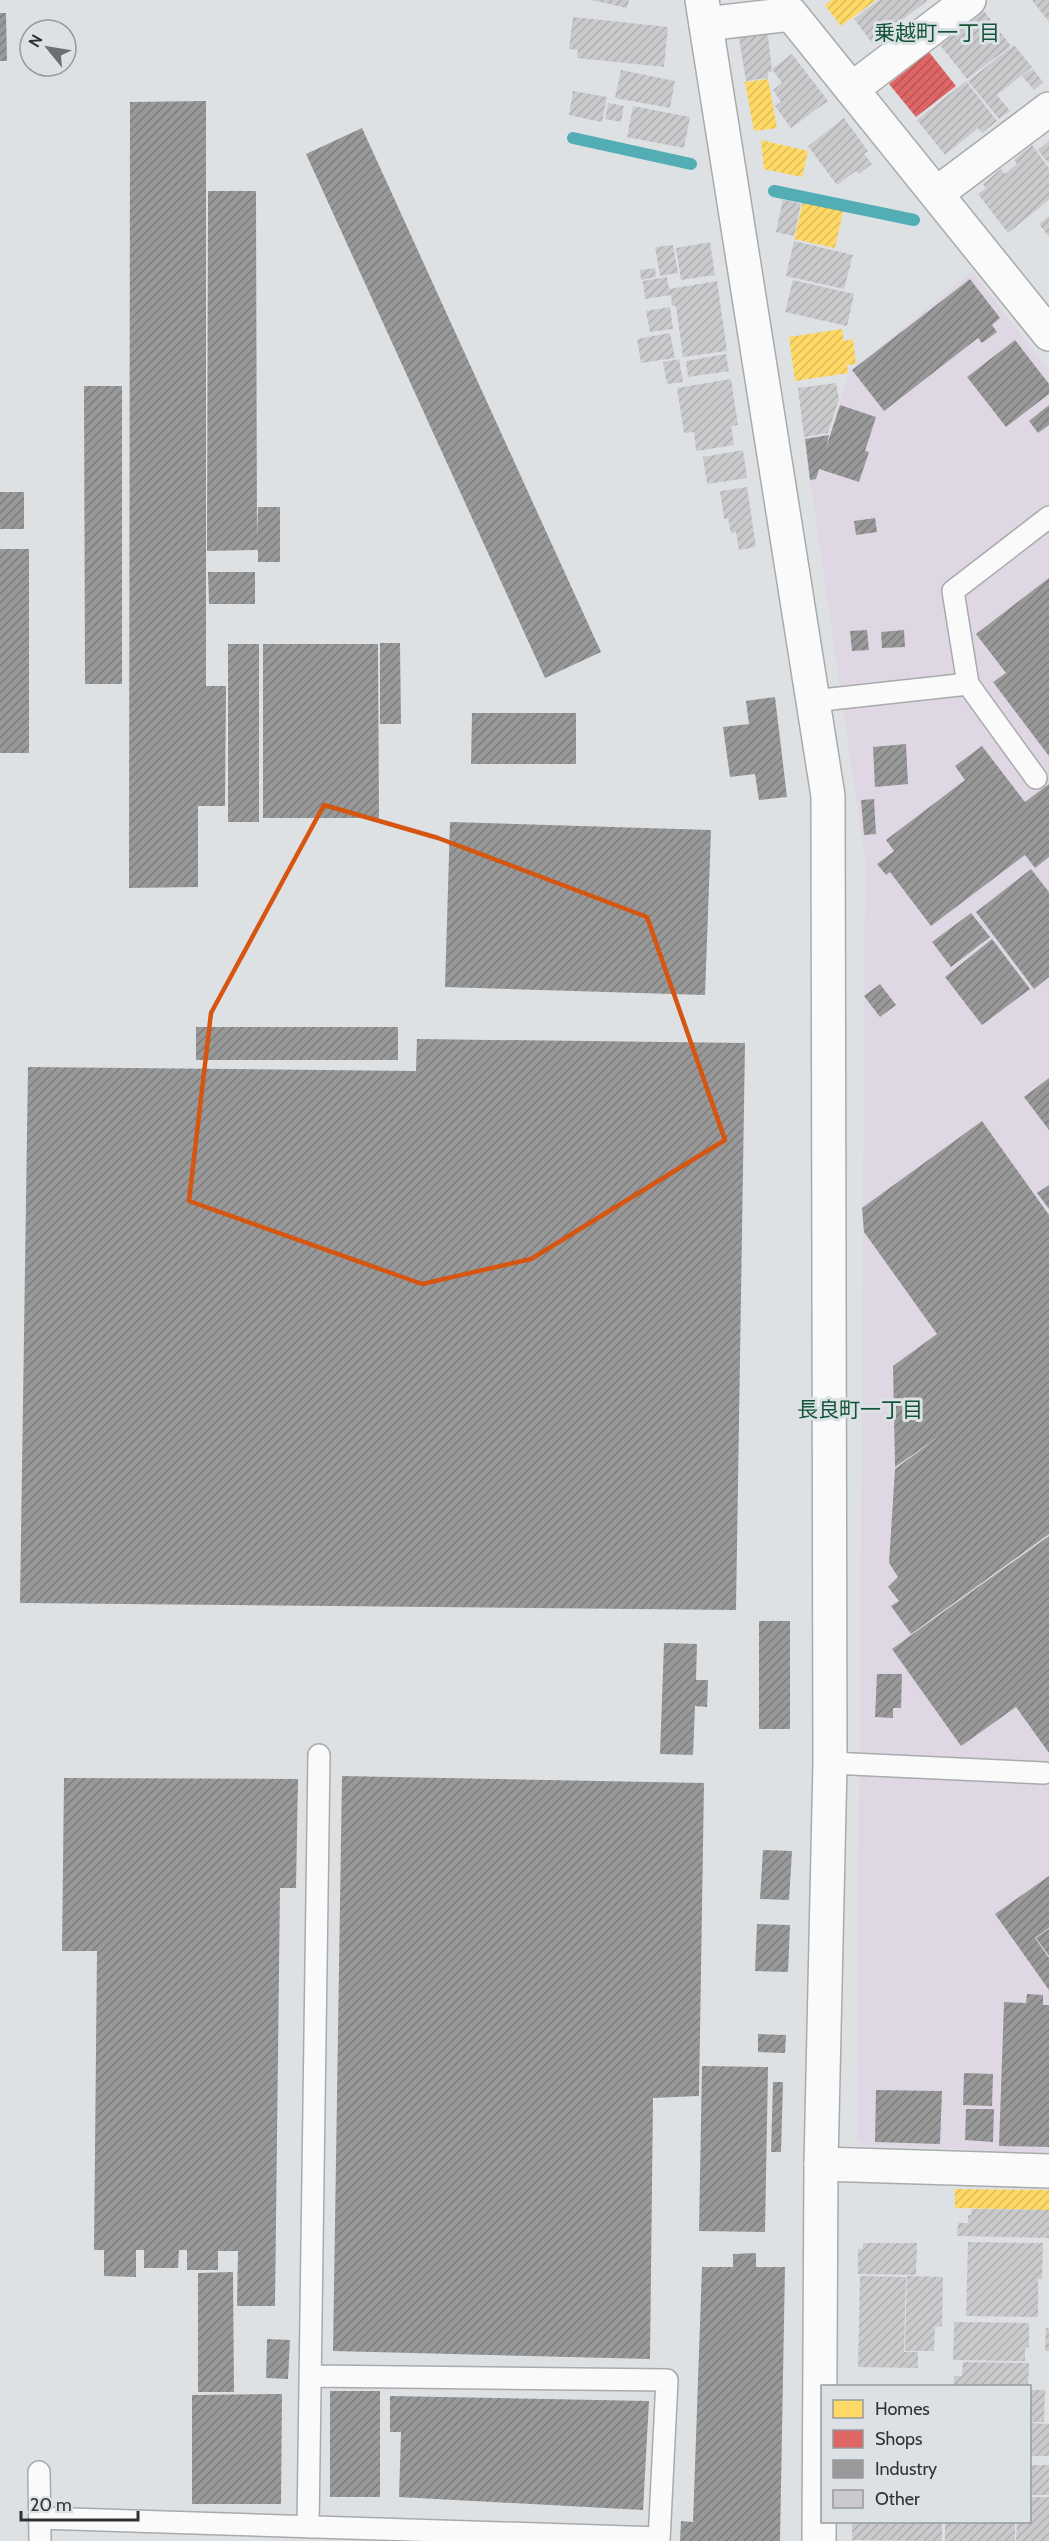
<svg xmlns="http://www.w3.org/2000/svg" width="1049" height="2541" font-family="Cabin,'Noto Sans JP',sans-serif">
  <defs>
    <pattern id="homes-hatch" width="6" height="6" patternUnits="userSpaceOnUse" patternTransform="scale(1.5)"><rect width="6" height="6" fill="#ffd966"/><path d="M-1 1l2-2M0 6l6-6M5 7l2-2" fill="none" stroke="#dbbb59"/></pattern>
    <pattern id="shops-hatch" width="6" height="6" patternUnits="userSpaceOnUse" patternTransform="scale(1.5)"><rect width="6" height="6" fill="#e06666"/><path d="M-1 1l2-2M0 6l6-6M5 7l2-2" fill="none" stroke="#b65555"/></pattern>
    <pattern id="industry-hatch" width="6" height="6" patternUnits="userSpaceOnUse" patternTransform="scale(1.5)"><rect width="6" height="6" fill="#999"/><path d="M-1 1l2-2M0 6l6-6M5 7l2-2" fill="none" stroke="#7d7d7e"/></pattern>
    <pattern id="building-hatch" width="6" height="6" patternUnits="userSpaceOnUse" patternTransform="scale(1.5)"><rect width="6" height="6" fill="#cacacc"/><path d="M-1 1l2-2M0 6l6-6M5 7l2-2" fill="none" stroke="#aeaeb0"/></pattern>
  </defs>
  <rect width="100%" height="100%" fill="#dee1e4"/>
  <path fill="#dfd8e4" d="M972 271 1049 371V2153L864 2145 857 2141 865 861 804 438 829 434 850 371Z"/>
  <path fill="url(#homes-hatch)" d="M832 0H876L841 26 825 5Z
    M768 79 777 128 754 131 745 82Z
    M761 140 808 151 802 177 764 169Z
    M803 202 843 211 835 248 794 239Z
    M842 329 844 341 853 339 856 364 847 365 848 373 795 381 789 337Z
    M955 2189 1049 2190V2210L955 2208Z"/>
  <path fill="url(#shops-hatch)" d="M929 52 956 86 916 117 889 84Z"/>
  <path fill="url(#industry-hatch)" d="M0 13H6L7 61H0Z
    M206 101V686H226L225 806H198V887L129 888 130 102Z
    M362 128 601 652 545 678 306 154Z
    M208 191H256L257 539 258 507H280V562H258V550L207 551Z
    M970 279 1000 318 992 325 997 332 982 343 978 338 884 411 852 370Z
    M1015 340 1049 384V394L1006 427 967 377Z
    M84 386H122V684H85Z
    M840 405 876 417 865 451 869 452 859 482 819 469 816 479 810 480 805 439 829 435 826 448Z
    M1049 405V425L1038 433 1029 421Z
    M0 492H24V529H0Z
    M875 518 877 532 856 535 854 521Z
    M0 549H29V753H0Z
    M208 572H255V604H209Z
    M1049 578V756L993 682 1006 673 976 634Z
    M867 630 869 650 852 651 850 631Z
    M904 630 905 647 882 648 881 632Z
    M380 643H400L401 724H380Z
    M228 644H259V822H228Z
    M263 644H378L379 818H263Z
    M775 697 787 797 759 800 755 774 730 777 723 727 749 724 746 701Z
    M472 713H576V764H471Z
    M906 744 908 784 875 787 873 747Z
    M982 746 1025 802 1049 784V857L1035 868 1025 855 931 926 890 872 886 875 877 864 894 851 886 840 965 780 955 766Z
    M874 799 876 834 864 835 861 800Z
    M450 822 711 830 705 995 445 987Z
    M1031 869 1049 892V977L1034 989 976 912Z
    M971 913 990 937 951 967 932 942Z
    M992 939 1030 989 982 1025 945 977Z
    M880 984 896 1005 880 1017 864 996Z
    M196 1027H398V1060H196Z
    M417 1039 745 1043 736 1610 20 1603 28 1067 416 1071Z
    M1049 1078V1130L1024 1097Z
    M982 1121 1049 1215V1534L911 1634 891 1606 899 1601 888 1587 898 1577 889 1563 895 1469 941 1435 895 1467 893 1366 937 1334 864 1232 862 1208Z
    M1049 1185V1209L1037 1193Z
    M1049 1536V1753L1016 1707 961 1746 892 1649Z
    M759 1621H790V1729H759Z
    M664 1643 697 1644 696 1680H708L707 1707 695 1706 693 1755 660 1754Z
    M877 1674H902L901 1708H893V1718L875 1717Z
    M342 1776 704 1783 699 2096 653 2098 650 2359 333 2351Z
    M64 1778 298 1779 296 1888H280L275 2306H237L238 2251H218V2270H187V2250H179L178 2268H144V2250H136V2277L104 2276V2250H94L97 1951H62Z
    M763 1850 792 1851 789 1900 760 1899Z
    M1049 1876V1928L1035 1938 1049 1958V1990L995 1914Z
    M757 1924 790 1925 788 1972 755 1971Z
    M1049 1929V1956L1036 1938Z
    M1027 1994 1043 1995V2005H1049V2147L999 2146 1004 2002 1026 2003Z
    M758 2034 786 2035 785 2053 758 2052Z
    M702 2066 768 2067 765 2232 699 2231Z
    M964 2073 993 2074 992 2106 963 2105Z
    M773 2082H783L781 2152H771Z
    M876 2090 942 2091 940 2144 875 2142Z
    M966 2109H994L993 2142 965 2140Z
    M756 2253V2267H785L780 2541H680L681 2521 693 2522 702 2267H733V2254Z
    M233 2272 234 2392H198V2273Z
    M267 2339 290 2340 288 2379 266 2378Z
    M330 2391H380V2497H330Z
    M282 2394 281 2504H192V2395Z
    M390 2396 649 2401 643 2510 399 2497 401 2432H390Z"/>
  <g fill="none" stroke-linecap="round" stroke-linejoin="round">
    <path stroke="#52aeb4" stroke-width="12" d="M573 138 691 164
      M774 191 914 220"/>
  </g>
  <path fill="url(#building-hatch)" d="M591 0H629L627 8Z
    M879 0H926L927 1 872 43 854 19Z
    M1032 0H1049V22Z
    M984 11 1011 46 967 79 940 45Z
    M573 17 668 27 664 67 577 58 578 50 569 49Z
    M767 27 772 72H768V78L746 81 738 32Z
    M1014 45 1032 67 997 95 1010 111 999 119 968 81Z
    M792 54 828 101 791 128 775 106 781 102 773 90 782 83 772 69Z
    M1033 69 1043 82 1034 90 1022 76Z
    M621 70 675 81 670 108 615 98Z
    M966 81 997 121 982 133 978 128 945 155 917 120Z
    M573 91 607 97 602 122 569 115Z
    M608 103 624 106 621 122 605 119Z
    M633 106 690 117 684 148 627 137Z
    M844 118 868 151 864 154 872 164 859 174 856 171 837 185 808 146Z
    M1049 141V164L1038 150Z
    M1032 145 1049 168V200L1008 233 978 194 986 188 983 184 1001 169 1005 174 1017 164 1014 160Z
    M783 199 801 204 794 236 776 232Z
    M1049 216V237L1039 224Z
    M794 241 853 255 844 289 786 276Z
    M710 242 715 275 681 280 676 248Z
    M673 245 678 273 660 276 655 247Z
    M655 268 656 277 641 280 640 270Z
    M667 277 669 289 717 281 727 351 683 357 676 306H672L671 295 645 299 643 281Z
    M793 280 854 294 847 326 785 312Z
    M670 307 673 329 650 332 646 311Z
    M670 333 675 358 641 363 637 339Z
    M726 354 729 371 688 377 686 361Z
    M679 359 683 382 667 384 663 362Z
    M731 379 738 425 731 426 734 445 696 451 694 432 684 433 677 388Z
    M836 383 839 399 828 433 804 437 798 388Z
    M743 450 747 478 707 484 703 457Z
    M747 487 756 547 739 550 736 532 731 533 728 519H724L720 491Z
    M972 2209 1049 2210V2238L957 2236 958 2223H968V2215H971Z
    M968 2242 1043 2243 1042 2279H1038V2317L966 2316Z
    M863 2243H917L916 2275 858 2274V2249H863Z
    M860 2276 906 2277 904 2352H918V2368L858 2367Z
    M907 2276 943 2277 942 2326 935 2327 934 2351H905Z
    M954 2322 1029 2323V2347L1025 2348V2361L953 2360Z
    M1046 2328H1049V2351H1045Z
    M963 2362 1029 2363 1028 2386H954V2376H962Z
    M1030 2390H1045L1044 2422H1030Z
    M1030 2423 1049 2424V2456H1030Z
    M1030 2465H1049V2495H1030Z
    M1030 2497H1049V2541H1016L1017 2522H1030Z
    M852 2522H942V2541L852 2540Z
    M945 2522H1015V2541H945Z"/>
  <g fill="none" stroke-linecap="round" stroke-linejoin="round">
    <g stroke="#a8aaac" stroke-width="24">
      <path id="service" d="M968 684 953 591 1049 517
        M813 701 968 684 1036 778
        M830 1763 1044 1773
        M312 2376 667 2380 659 2541
        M39 2472 40 2541
        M40 2518 659 2538
        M308 2527 319 1755"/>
    </g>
    <g stroke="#a8aaac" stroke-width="36">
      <path id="minor" d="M706 24 791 14 1049 334
        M852 89 969 0
        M936 194 1049 109
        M821 2164 1049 2171"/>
    </g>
    <g stroke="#a8aaac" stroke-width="36">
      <path id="tertiary" d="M702 0 828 796 830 1763 821 2164 819 2541"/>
    </g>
    <use href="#service" stroke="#fafafb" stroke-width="21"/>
    <use href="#minor" stroke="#fafafb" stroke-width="33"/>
    <use href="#tertiary" stroke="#fafafb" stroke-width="33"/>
  </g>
  <path fill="none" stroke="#d65510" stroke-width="4.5" stroke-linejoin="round" d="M324 805 438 838 647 917 725 1140 531 1259 422 1284 189 1201 211 1013Z"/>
  <g text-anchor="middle" stroke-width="6" stroke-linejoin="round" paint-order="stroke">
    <g font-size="21" fill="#135438" stroke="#dce1e6">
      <text x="937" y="40">乗越町一丁目</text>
      <text x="860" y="1417">長良町一丁目</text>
    </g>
  </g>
  <rect x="821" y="2385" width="210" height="138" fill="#dce1e6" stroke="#979b9f" stroke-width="1.5"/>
  <rect x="833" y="2400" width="30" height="18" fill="#ffd966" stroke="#979b9f" stroke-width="1.5"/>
  <text x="875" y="2415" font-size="18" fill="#303234">Homes</text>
  <rect x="833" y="2430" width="30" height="18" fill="#e06666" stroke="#979b9f" stroke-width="1.5"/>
  <text x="875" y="2445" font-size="18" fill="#303234">Shops</text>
  <rect x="833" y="2460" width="30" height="18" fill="#999999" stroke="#979b9f" stroke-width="1.5"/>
  <text x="875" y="2475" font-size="18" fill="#303234">Industry</text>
  <rect x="833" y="2490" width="30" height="18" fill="#cacacc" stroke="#979b9f" stroke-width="1.5"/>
  <text x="875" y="2505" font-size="18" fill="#303234">Other</text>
  <g transform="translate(48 48) rotate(300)"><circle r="28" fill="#dce1e6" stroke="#979b9f" stroke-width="1.5"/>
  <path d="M0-4.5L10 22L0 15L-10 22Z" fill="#6d6f72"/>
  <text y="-9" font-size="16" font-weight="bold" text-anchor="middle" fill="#303234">N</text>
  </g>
  <path d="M21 2511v9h117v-9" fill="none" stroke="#303234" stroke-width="3"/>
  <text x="30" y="2511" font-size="18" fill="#303234" stroke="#dce1e6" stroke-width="4.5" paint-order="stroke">20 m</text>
</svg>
